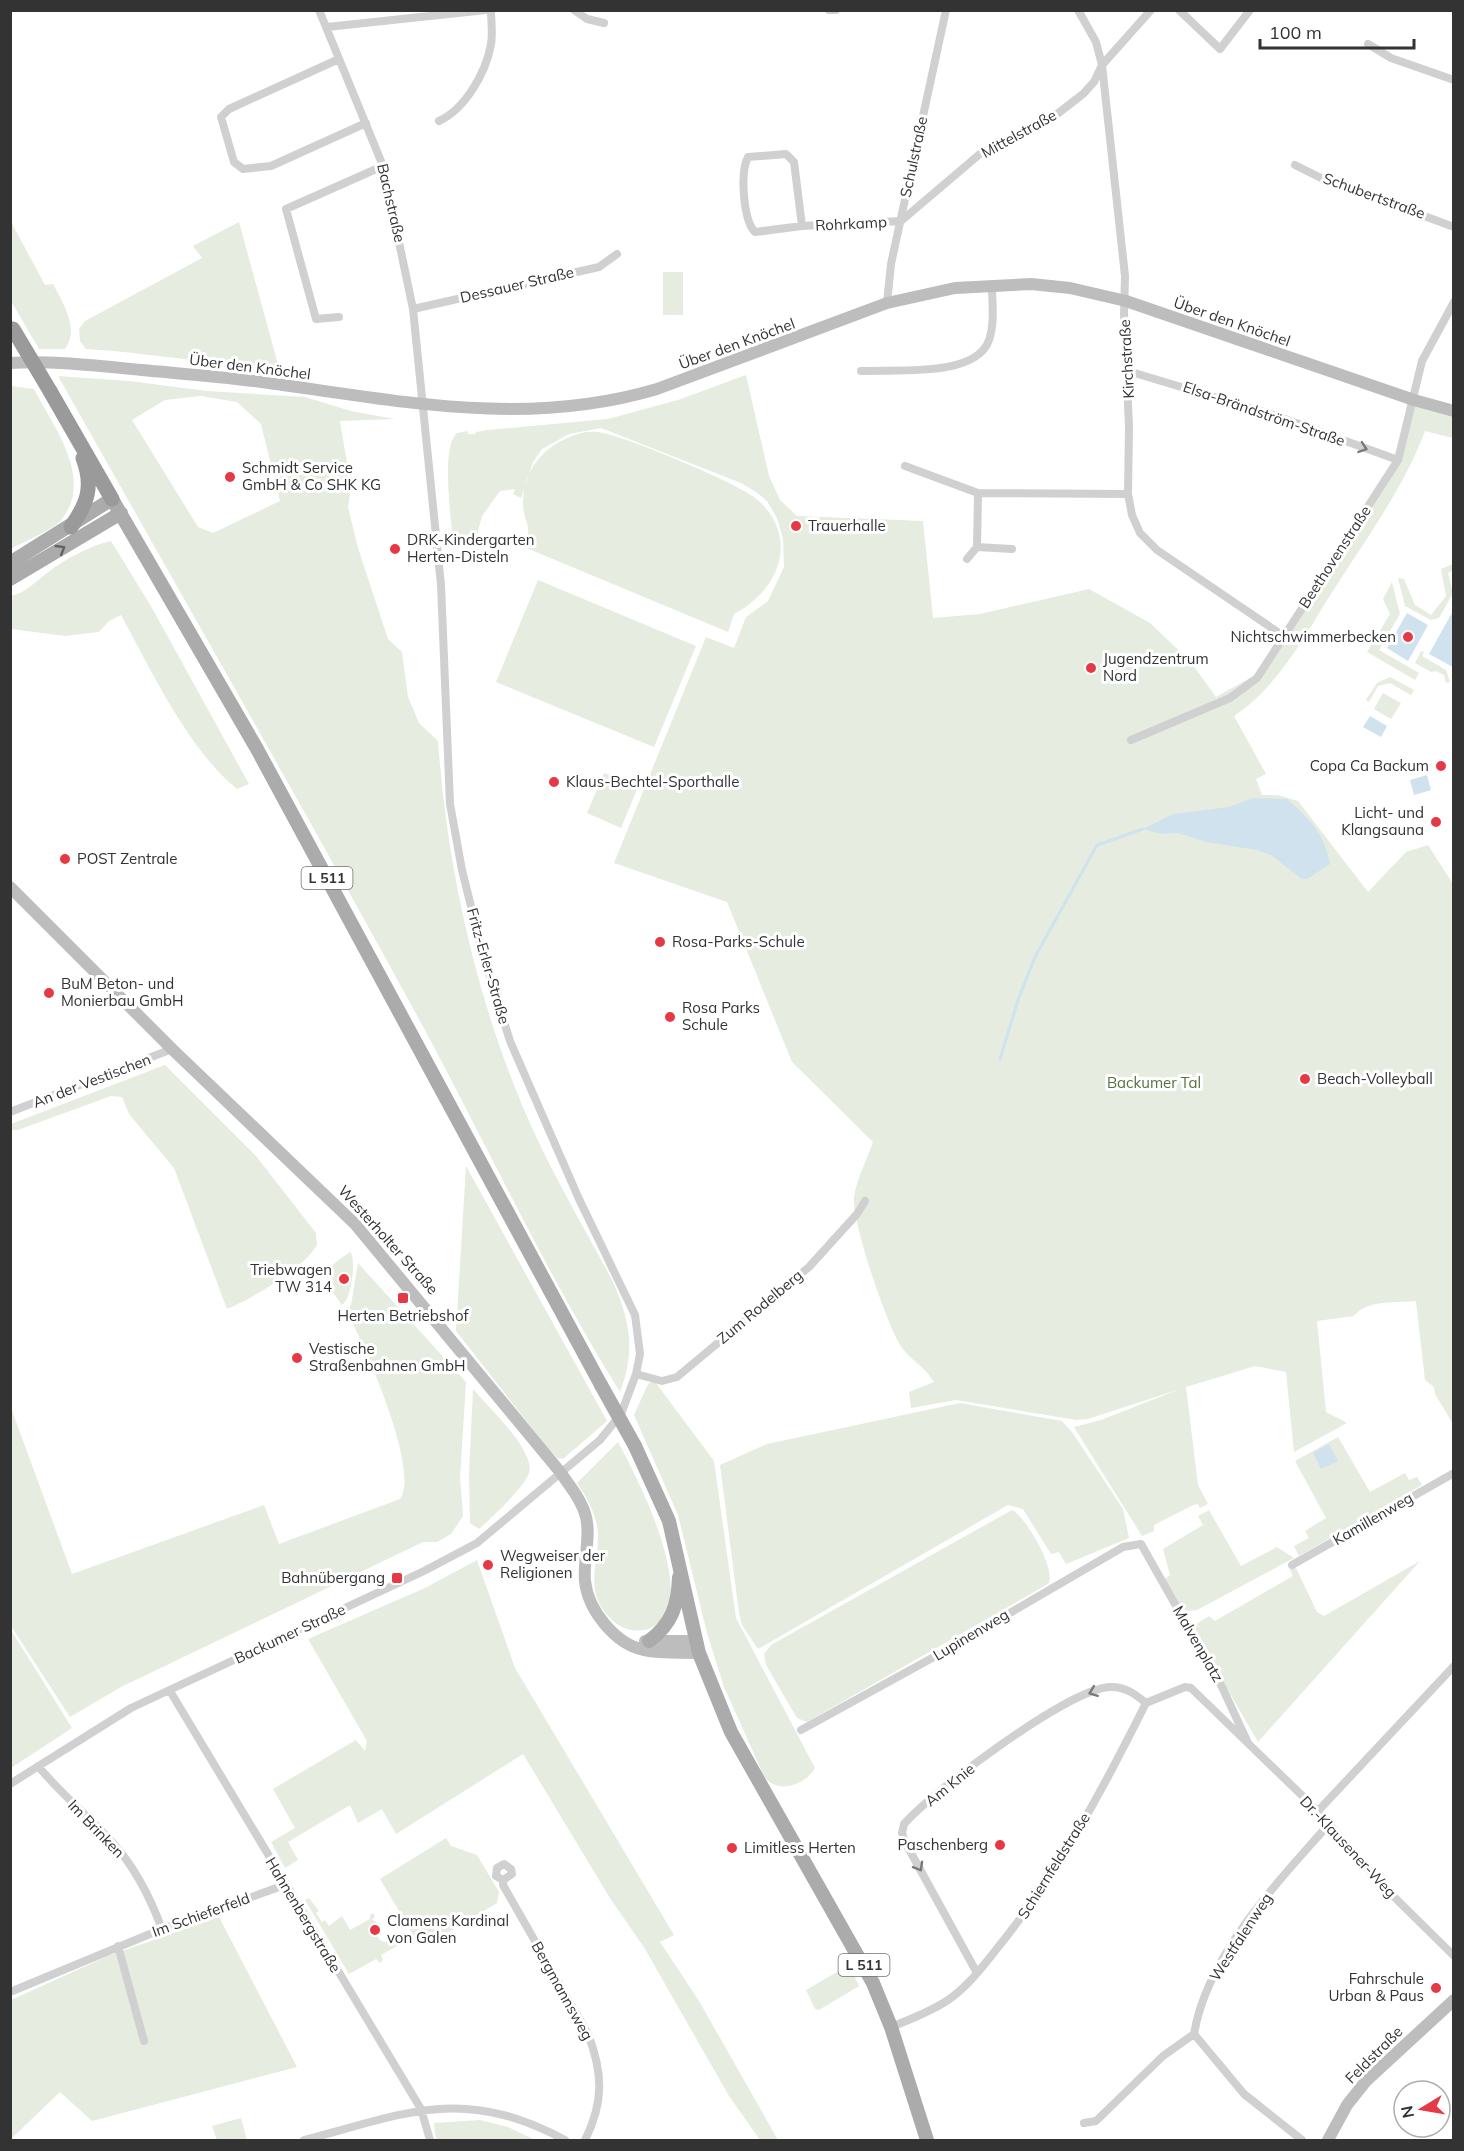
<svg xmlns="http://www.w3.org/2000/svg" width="1464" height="2151" font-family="Mulish,sans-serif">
  <rect width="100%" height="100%" fill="#fff"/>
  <path fill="#e6ecdf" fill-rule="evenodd" d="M11 222 45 285 53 284C63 303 80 329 65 349H39L11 301Z
    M239 222 279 368C215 365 151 353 86 349L80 341 79 329 85 321 202 258 193 246Z
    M663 272H683V315H663Z
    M746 375 769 476 780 500 797 516 923 521 933 618 980 614 1089 589 1150 623 1190 661 1216 697 1250 678 1257 677 1389 474 1414 400 1453 411V438L1425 431C1404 487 1370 533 1338 583 1308 629 1281 685 1234 716L1266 774 1256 779 1262 795H1278L1298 801 1368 892 1406 852 1428 845 1453 884V1424L1435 1394 1434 1387 1425 1380 1416 1301C1395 1303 1368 1299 1354 1316L1317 1321 1326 1412 1347 1423 1294 1452 1286 1372 1255 1366 1186 1387 1198 1485 1208 1504 1200 1508 1198 1504 1193 1505 1154 1525V1531L1142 1536 1074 1427 1101 1420 1180 1389 1088 1419 1076 1420 956 1400 911 1408 909 1392 934 1382C922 1364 914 1363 903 1349 889 1333 851 1219 854 1198 856 1180 867 1160 873 1142L792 1062 727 902 614 863 706 637 734 648 746 617 768 601 784 567 783 538 777 518 767 501 756 492 741 483 601 428 569 434 542 449 533 462 521 498 513 494 515 489 500 491 482 516 474 547 453 545C452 521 440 448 457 433L468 431V434H475L476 432 488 430 608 419 678 400Z
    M58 376 129 381 207 391 305 397 351 411 395 419 340 421 351 487 348 507 358 548 388 639 402 652 408 697 419 723 438 741C447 865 474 990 522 1105 547 1165 581 1222 612 1280 630 1320 636 1350 620 1392 548 1276 490 1152 426 1032 306 812 181 594 58 376ZM201 396 237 402 261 424 280 501 213 533 198 527 132 420 165 400Z
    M11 386 34 389C53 426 94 478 62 519 55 529 23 542 11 549Z
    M585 432C591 432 598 431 603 433 629 438 743 485 759 501 800 540 778 591 734 614L728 632 524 547C534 523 523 524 523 503 523 464 551 440 585 432Z
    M111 541 152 608 249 784 237 789C188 749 151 670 121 615L109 621 99 632 65 636 11 629V596C25 593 35 582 47 573 65 559 89 546 111 541Z
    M1453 564V570L1448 573 1453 593 1439 618 1431 620 1405 606 1398 578 1404 579 1415 605 1431 615 1446 596 1441 569Z
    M538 580 696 646 654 747 496 682Z
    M1392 582 1400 614 1379 650 1419 673 1415 680 1367 652 1390 614 1383 599Z
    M1421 651 1424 652 1422 656 1446 670 1450 682 1446 683 1444 675 1436 671 1431 672 1415 663Z
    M1390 677 1414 690 1411 695 1390 683 1378 686 1369 702 1366 700 1377 683Z
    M1383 693 1401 703 1391 719 1374 709Z
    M604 773 638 787 621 828 587 813Z
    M165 1065 256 1156 316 1233 317 1245C303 1269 253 1298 227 1309L174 1168 129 1114 122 1097 111 1096 18 1130H11V1124Z
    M466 1166 607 1421 563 1459 557 1458 546 1446 456 1331Z
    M350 1252C357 1259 351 1301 342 1305 321 1276 319 1273 350 1252Z
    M358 1263 466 1382 460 1478 463 1516 451 1534 437 1542H423L121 1687 70 1717 11 1626V1408L72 1574 264 1505 279 1544 400 1499C421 1470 363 1342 346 1310L351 1305Z
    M652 1382 656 1383 714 1461 736 1618 815 1768C806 1785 776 1795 764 1776L724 1687 707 1633 678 1515 634 1415 648 1384Z
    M473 1389C487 1406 536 1451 529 1473 524 1488 491 1518 479 1529L470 1523 469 1473Z
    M960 1403 1062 1421 1072 1432 1123 1509 1129 1538 1066 1564 1059 1552 1051 1554 1023 1509 1008 1505 758 1649 742 1625 739 1613 720 1465 767 1444Z
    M1338 1437 1370 1492 1405 1473 1409 1480 1417 1477 1422 1485 1299 1556 1294 1546 1309 1538 1305 1531 1326 1518 1295 1461Z
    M618 1442C635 1473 710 1616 644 1630 627 1633 614 1624 605 1612 586 1589 598 1563 598 1537 598 1517 588 1499 577 1483Z
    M1012 1510C1026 1517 1057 1570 1048 1584L807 1722 797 1718 766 1665 764 1654 771 1645Z
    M1209 1510 1241 1566 1277 1547 1294 1558 1197 1610 1186 1611 1181 1607 1165 1579 1170 1575 1163 1549 1203 1525 1198 1516Z
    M477 1560 515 1668 674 1935 660 1942 699 2001 778 2140H760L729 2096 645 1949 610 1898 523 1754 396 1834 382 1809 358 1823 350 1805 288 1842 298 1860 285 1868 271 1842 295 1828 273 1789 356 1740 365 1751 367 1741 308 1639 425 1588Z
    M1420 1561 1258 1742 1196 1635 1195 1625 1209 1616 1215 1621 1293 1576 1290 1570 1295 1566 1317 1612 1324 1616Z
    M11 1630 72 1728 11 1768H10Z
    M446 1838 451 1846 477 1855 499 1892 497 1903 437 1939 427 1943 422 1935 415 1938 380 1879Z
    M309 1898 319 1911 316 1913 322 1922 325 1920 329 1926 342 1916 350 1930 370 1919V1915L373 1913 375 1917 372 1919 380 1925 375 1932 380 1940 385 1942 392 1937 397 1946 381 1955 383 1960 380 1963 376 1959 349 1974 305 1900Z
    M219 1917 297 2067 92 2121 60 2092 11 2139V2000L108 1956Z
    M849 1965 859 1986 819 2010 815 2009 806 1990Z
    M241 2118 247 2140H217L212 2126Z
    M480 2120 508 2127 535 2140H436L434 2123Z"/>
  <path fill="#cfe2ee" d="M1453 611V667L1429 654Z
    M1407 613 1428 625 1408 661 1387 648Z
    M1370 716 1387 726 1381 737 1363 727Z
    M1427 775 1431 790 1414 795 1410 780Z
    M1253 798 1287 799C1310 820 1324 832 1330 864L1307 879H1302L1271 855 1257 850 1206 842 1178 833 1162 834 1143 829 1173 814 1229 807Z
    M1329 1444 1338 1461 1321 1469 1313 1453Z"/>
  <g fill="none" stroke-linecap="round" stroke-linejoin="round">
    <path stroke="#cfe2ee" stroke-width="3" d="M1000 1059 1018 1000 1035 957 1097 845 1143 829"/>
    <path stroke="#d0d0d0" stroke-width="8" d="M574 10 587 19 604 23
      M829 10H836
      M1078 10 1096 42 1102 65 1125 276 1124 313 1129 427 1128 494 1132 515 1140 533 1157 550 1285 637
      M1179 10 1220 49 1250 10
      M327 27 486 10
      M1368 44 1391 58 1454 80
      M339 59 229 109 221 117 234 162 243 169 271 166 366 123
      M439 121C465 109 486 73 491 44 493 34 491 21 491 10
      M1295 165 1321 178 1454 227
      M802 226 794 162 786 154 748 157C740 172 743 220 755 232L802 226 901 221 981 153 1052 118 1083 94 1094 82 1102 65 1151 10
      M887 303 891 264 946 10
      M413 309 599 267 617 254
      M339 317 316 319 286 209 383 166
      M861 371C895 369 976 378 989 340 995 323 992 302 992 285
      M1128 371 1274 415 1398 460
      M905 466 978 493 1128 494
      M977 547 1012 549
      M967 559 977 547 978 493
      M1131 740 1230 698 1257 678 1398 460 1422 361 1454 302
      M10 1112 172 1049
      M636 1374 662 1381 677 1377 809 1267 857 1214 865 1201
      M1292 1565 1454 1473
      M170 1691 421 2109 430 2140
      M801 1730 943 1652 1123 1547 1141 1544 1222 1687 1248 1743
      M38 1766C61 1794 88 1816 112 1842 135 1867 150 1897 162 1929
      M10 1784 131 1708 424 1571 477 1543 600 1440 621 1414 636 1374 640 1354 635 1315 579 1199 510 1041 482 951 462 870 450 804 441 585 413 309 383 166 319 10
      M1318 1811 1454 1666
      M503 1880 512 1874 511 1869 504 1864 497 1868 496 1876 503 1880V1885L588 2034C603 2073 604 2102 585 2140
      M118 1946 144 2041
      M977 1973 905 1842 902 1833 904 1824C933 1791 1067 1690 1109 1687 1125 1686 1135 1694 1146 1703
      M10 1992 162 1929 285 1885
      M891 2027C909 2020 929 2012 945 2002 967 1988 984 1965 999 1946 1059 1872 1104 1787 1146 1703L1185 1687 1191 1688 1318 1811 1380 1883 1454 1956
      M1194 2034 1244 2094 1302 2140
      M1084 2123 1096 2121 1163 2056 1194 2034C1207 1955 1278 1882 1329 1824
      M304 2140C408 2113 462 2085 565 2140"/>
    <path stroke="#bdbdbd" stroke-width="12" d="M10 363C54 360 99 366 142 370 185 374 227 377 269 383 401 401 526 428 657 389L887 303 955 288 1031 284 1070 288 1126 301 1414 400 1454 411
      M10 887 172 1049 355 1224 561 1473C570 1487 582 1500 586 1517 591 1538 583 1559 585 1581 588 1610 615 1644 644 1650 662 1654 682 1652 699 1653
      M645 1641H697
      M1328 2140 1347 2105 1366 2081 1454 2000"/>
    <path stroke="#ababab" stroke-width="14" d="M10 563 112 499 257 749 601 1385
      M10 579 121 513
      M635 1446 669 1521 699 1653 731 1732 873 1983 891 2027 927 2140
      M649 1641C672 1624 678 1605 679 1577"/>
    <path stroke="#9a9a9a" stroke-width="15" d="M50 391 112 499
      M71 527C87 504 94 487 83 458"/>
    <path stroke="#ababab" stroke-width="14" d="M601 1385 635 1446"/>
    <path stroke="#9a9a9a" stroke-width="15" d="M13 329 50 391"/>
  </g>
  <defs><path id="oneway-chevron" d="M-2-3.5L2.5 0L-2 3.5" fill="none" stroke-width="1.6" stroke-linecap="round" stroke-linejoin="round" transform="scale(1.5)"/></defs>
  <g stroke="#7a7a7a">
    <use href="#oneway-chevron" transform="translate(1363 448) rotate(19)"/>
    <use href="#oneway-chevron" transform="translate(1093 1692) rotate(159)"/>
    <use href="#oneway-chevron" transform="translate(919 1867) rotate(60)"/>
  </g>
  <use stroke="#636363" href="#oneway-chevron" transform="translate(61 549) rotate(-31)"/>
  <g fill="#e63946" stroke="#fff" stroke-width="2">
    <circle cx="230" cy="477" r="6"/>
    <circle cx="796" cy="526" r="6"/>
    <circle cx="395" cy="549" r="6"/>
    <circle cx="1408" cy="637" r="6"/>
    <circle cx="1091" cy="668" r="6"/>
    <circle cx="1441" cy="766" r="6"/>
    <circle cx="554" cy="782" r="6"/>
    <circle cx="1436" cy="822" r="6"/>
    <circle cx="65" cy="859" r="6"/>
    <circle cx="660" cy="942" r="6"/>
    <circle cx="49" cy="993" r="6"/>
    <circle cx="670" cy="1017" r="6"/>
    <circle cx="1305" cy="1079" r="6"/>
    <circle cx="344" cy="1279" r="6"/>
    <rect x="397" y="1292" width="12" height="12" rx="3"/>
    <circle cx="297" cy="1358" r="6"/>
    <circle cx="488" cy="1565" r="6"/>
    <rect x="391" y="1572" width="12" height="12" rx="3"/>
    <circle cx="1000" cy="1845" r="6"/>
    <circle cx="732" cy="1848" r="6"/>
    <circle cx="375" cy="1930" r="6"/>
    <circle cx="1436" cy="1988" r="6"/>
  </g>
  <g text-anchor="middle" stroke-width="6" stroke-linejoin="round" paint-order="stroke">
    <g fill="#fff" stroke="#707070" stroke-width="1.5">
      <rect x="301.5" y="867" width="51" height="22" rx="4.5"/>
      <rect x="838.5" y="1954" width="51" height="22" rx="4.5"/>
    </g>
    <g font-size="14" font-weight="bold" fill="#333">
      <text x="327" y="883">L 511</text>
      <text x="864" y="1970">L 511</text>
    </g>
    <g font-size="15" fill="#333" stroke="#fff">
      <text transform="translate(1019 134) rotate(-29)" y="5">Mittelstraße</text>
      <text transform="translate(914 157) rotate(-78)" y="5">Schulstraße</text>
      <text transform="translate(1374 196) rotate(20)" y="5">Schubertstraße</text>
      <text transform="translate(391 203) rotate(77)" y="5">Bachstraße</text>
      <text transform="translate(851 224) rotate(-3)" y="5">Rohrkamp</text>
      <text transform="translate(517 285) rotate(-13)" y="5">Dessauer Straße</text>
      <text transform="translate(1232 322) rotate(19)" y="5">Über den Knöchel</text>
      <text transform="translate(737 344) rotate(-20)" y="5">Über den Knöchel</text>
      <text transform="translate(1127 359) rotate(-93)" y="5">Kirchstraße</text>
      <text transform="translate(250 367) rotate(7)" y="5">Über den Knöchel</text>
      <text transform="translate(1264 414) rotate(19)" y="5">Elsa-Brändström-Straße</text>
      <text transform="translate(1335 557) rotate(-57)" y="5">Beethovenstraße</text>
      <text transform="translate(488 966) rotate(74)" y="5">Fritz-Erler-Straße</text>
      <text transform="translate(92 1081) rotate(-21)" y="5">An der Vestischen</text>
      <text transform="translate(388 1240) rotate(48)" y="5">Westerholter Straße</text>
      <text transform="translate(760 1307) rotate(-40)" y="5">Zum Rodelberg</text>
      <text transform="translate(1373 1519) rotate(-30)" y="5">Kamillenweg</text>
      <text transform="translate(290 1634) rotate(-25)" y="5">Backumer Straße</text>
      <text transform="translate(971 1635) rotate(-31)" y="5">Lupinenweg</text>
      <text transform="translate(1198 1644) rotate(60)" y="5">Malvenplatz</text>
      <text transform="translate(950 1785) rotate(-39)" y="5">Am Knie</text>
      <text transform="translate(96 1829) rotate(46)" y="5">Im Brinken</text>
      <text transform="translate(1348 1847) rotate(47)" y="5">Dr.-Klausener-Weg</text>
      <text transform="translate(1054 1866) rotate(-58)" y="5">Schiernfeldstraße</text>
      <text transform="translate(201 1915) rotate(-20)" y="5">Im Schieferfeld</text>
      <text transform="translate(303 1915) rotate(59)" y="5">Hahnenbergstraße</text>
      <text transform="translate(1241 1937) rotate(-57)" y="5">Westfalenweg</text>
      <text transform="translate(562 1991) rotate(61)" y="5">Bergmannsweg</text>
      <text transform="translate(1374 2055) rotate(-45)" y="5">Feldstraße</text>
    </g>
    <g font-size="15" fill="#333" stroke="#fff" text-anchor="start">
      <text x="242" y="473">Schmidt Service<tspan x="242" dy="17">GmbH &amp; Co SHK KG</tspan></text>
      <text x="808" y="531">Trauerhalle</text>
      <text x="407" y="545">DRK-Kindergarten<tspan x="407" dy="17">Herten-Disteln</tspan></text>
      <text x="1396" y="642" text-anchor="end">Nichtschwimmerbecken</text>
      <text x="1103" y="664">Jugendzentrum<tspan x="1103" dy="17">Nord</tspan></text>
      <text x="1429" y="771" text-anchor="end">Copa Ca Backum</text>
      <text x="566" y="787">Klaus-Bechtel-Sporthalle</text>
      <text x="1424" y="818" text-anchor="end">Licht- und<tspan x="1424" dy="17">Klangsauna</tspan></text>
      <text x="77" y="864">POST Zentrale</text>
      <text x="672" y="947">Rosa-Parks-Schule</text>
      <text x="61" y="989">BuM Beton- und<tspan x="61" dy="17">Monierbau GmbH</tspan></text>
      <text x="682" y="1013">Rosa Parks<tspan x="682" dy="17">Schule</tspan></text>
      <text x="1317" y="1084">Beach-Volleyball</text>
      <text x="332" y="1275" text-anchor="end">Triebwagen<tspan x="332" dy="17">TW 314</tspan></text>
      <text x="403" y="1321" text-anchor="middle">Herten Betriebshof</text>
      <text x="309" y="1354">Vestische<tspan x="309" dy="17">Straßenbahnen GmbH</tspan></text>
      <text x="500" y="1561">Wegweiser der<tspan x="500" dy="17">Religionen</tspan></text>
      <text x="385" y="1583" text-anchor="end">Bahnübergang</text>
      <text x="988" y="1850" text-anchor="end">Paschenberg</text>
      <text x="744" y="1853">Limitless Herten</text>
      <text x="387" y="1926">Clamens Kardinal<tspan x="387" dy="17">von Galen</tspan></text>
      <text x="1424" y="1984" text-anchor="end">Fahrschule<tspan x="1424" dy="17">Urban &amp; Paus</tspan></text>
    </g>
    <g font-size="15" fill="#56703f" stroke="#fff">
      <text x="1154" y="1088">Backumer Tal</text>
    </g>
  </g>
  <rect width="1464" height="2151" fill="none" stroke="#333333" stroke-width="24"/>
  <g transform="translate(1422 2109) rotate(259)"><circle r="28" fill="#ffffff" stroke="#adadad" stroke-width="1.5"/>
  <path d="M0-4.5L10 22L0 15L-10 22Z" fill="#e63946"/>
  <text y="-9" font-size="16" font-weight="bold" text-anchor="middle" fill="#333333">N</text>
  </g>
  <path d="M1260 39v9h154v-9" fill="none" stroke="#333333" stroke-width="3"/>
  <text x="1269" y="39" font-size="18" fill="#333333" stroke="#ffffff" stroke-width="4.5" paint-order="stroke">100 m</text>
</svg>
